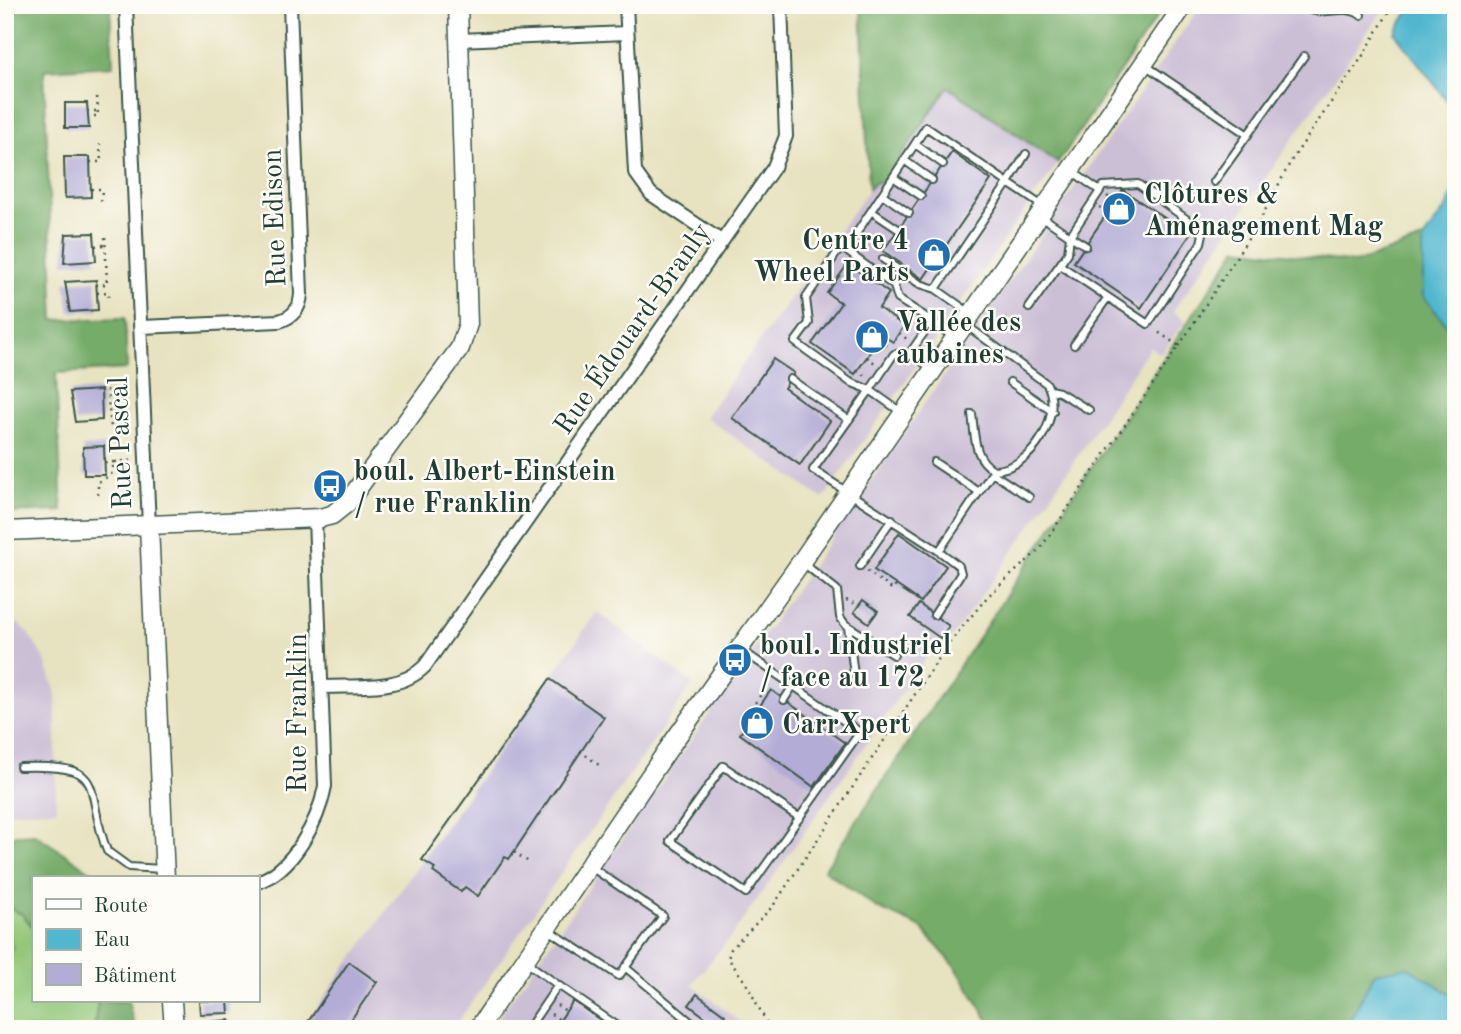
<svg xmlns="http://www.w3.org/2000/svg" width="1461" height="1034" font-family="'Old Standard TT',serif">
  <rect width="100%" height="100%" fill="#fdfcf7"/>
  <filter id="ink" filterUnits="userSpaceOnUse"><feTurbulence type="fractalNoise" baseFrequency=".0143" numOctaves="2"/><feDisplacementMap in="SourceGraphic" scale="14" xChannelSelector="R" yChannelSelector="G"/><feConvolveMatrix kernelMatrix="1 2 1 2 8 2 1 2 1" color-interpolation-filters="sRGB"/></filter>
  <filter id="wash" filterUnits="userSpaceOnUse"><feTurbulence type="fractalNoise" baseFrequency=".00686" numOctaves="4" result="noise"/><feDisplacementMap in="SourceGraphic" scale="28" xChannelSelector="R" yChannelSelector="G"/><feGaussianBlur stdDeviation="1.57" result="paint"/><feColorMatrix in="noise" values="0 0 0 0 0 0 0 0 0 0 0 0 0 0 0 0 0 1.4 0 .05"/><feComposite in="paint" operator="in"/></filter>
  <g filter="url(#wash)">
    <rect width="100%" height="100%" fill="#e7e2bf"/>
    <path fill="#cbbfd5" d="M1201 5H1386L1173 311 1185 321 1161 354 1150 347 1039 514 948 643 936 644 733 934 692 984 749 1029H491Z
      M948 87 1058 163 823 499 705 417 875 181 883 182Z
      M597 612 693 684 453 1029H303Z
      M5 614 26 630 44 658 56 693V810L5 812Z"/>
    <path fill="#93c879" stroke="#598256" stroke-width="2" d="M5 906 22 914 33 927V1001H98L94 1029H5V954L13 950 5 926Z"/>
    <path fill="#76ac69" stroke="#4a744e" stroke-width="2" d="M5 5H110L113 66 44 70 54 320 125 318 127 369 56 373 62 511 5 513Z
      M861 5H1165L1058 163 948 87 883 183 875 182 869 189Z
      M1423 239V296L1456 336V997L1407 967 1375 973 1345 1029H994L955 966 920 927 877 908 824 870 1237 248 1355 263Z
      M35 834 101 878H33V927L22 914 5 906V836Z
      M98 1001H128L135 1029H94Z"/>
    <path fill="#51b7cf" stroke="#387a82" stroke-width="2" d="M1412 5H1456V112L1395 33Z
      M1456 185V336L1423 296V239L1447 206Z
      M1407 967 1456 997V1029H1345L1375 973Z"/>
    <g id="blocks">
      <path fill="#b3acd6" d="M65 103H87L89 128H65Z
        M952 152 991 180 923 279 883 251Z
        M64 157H90L91 197 65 198Z
        M1123 190 1190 235 1141 308 1074 262Z
        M94 233 96 261 64 263 66 234Z
        M848 264 889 293 879 308 904 326 893 342 882 335 855 374 812 344 841 303 827 293Z
        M96 280 98 310 70 312 65 282Z
        M773 359 794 373 784 388 830 421 800 465 732 418Z
        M101 390 102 420 75 422 70 392Z
        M104 446 105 475H84L83 447Z
        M899 533 946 566 921 602 874 570Z
        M863 600 878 611 869 623 854 612Z
        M919 604 949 626 940 638 910 617Z
        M550 679 604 717 509 859 505 857 478 896 465 887 461 892 433 872 435 868 422 860Z
        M771 690 845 743 814 787 740 734Z
        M349 962 377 982 348 1024 354 1029H303Z
        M697 994 725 1015 717 1026 689 1005Z
        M199 1001H228L229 1013 200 1014Z
        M573 1001 613 1029H554Z
        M230 1020V1029H204V1022Z"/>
    </g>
  </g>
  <g filter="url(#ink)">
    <use href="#blocks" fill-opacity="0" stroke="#3d5649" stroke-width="2"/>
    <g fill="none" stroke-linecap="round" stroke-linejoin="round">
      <g stroke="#3d5649" stroke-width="10">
        <path id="lane" d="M1301 5C1319 20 1341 2 1361 15
          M1145 65 1248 135
          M915 144 943 164
          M904 160 932 180
          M893 177 921 196
          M1214 182 1304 56
          M882 194 909 213
          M871 211 898 229
          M1041 216 1070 236 1100 191 1073 172
          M856 234 926 127 1008 183 1026 154
          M883 259 920 284 936 289
          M1060 265 1148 324 1201 243 1203 234 1196 226 1138 184 1103 186 1100 191
          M1029 308 1068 253 1070 236 1086 246
          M970 313 936 289 1008 183 1044 207
          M932 321 898 299 894 286 841 247 806 298 809 323 795 342 850 382 870 390 813 470 939 551 994 470C1031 469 1064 417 1047 384L966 325
          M1074 345 1108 297
          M910 353 931 368
          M790 379 849 420
          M1010 382 1053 412
          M1050 390 1059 392 1089 410
          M901 412 870 390 894 354 910 353 932 321 954 338
          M972 414C975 434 973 459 994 470
          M934 462 979 492
          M992 473 1029 497
          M803 563 837 590 840 617 845 624 894 655
          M860 566 892 519
          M934 615 961 573 959 566 939 551
          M848 626 854 675
          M740 649 860 732 746 893 670 841 723 766 800 818
          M784 700 793 686
          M20 767C112 764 82 785 107 851L129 867 162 869
          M547 929 619 976 663 916 591 867
          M526 962 558 985 528 1029
          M625 967 699 1029
          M558 985 622 1029"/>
      </g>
      <g stroke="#3d5649" stroke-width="16">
        <path id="street" d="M126 5 149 526
          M626 5 635 172 651 194 721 241
          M459 40 627 33
          M141 327 279 321C293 317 300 309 301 294L290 5
          M323 687C356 685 400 692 425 666L774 167 786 136 781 5
          M257 882C293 871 319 820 325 786L315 518"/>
      </g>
      <g stroke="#3d5649" stroke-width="21">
        <path id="secondary" d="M149 526 165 878
          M5 531 320 518 332 515 347 503 460 348 468 324 458 5
          M172 1001 174 1029
          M478 1029 671 745 801 562 1184 5"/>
      </g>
      <path stroke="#3d5649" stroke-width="2.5" stroke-dasharray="2 5" stroke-linecap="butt" d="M87 111H97
        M87 116H98L97 94
        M90 162H101L100 144
        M91 189H102L101 205
        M1107 196 1113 200V205
        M1099 207 1108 212
        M95 246 104 245
        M96 285 107 284 105 235
        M97 293 108 292 109 301
        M899 333 908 340
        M879 340 887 346
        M1179 346 1259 222 1291 161 1364 54 1393 5
        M867 357 875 363
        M857 371 866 376
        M110 383 107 390 111 428
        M105 463 114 462
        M98 495V482L111 475 114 462 132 460
        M867 571 893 590 896 585
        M846 600 859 605
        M750 719 746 716 771 680
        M580 751 599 765
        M514 852 530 863
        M557 1005 566 1011
        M551 1014 560 1020
        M770 1029 746 983 728 958 731 949 773 906 950 642 988 596 1040 549 1179 346 1155 330"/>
      <use href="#lane" stroke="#fff" stroke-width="6"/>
      <use href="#street" stroke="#fff" stroke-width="12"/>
      <use href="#secondary" stroke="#fff" stroke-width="18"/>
    </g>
  </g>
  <defs>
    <g id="shop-disc" transform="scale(1.75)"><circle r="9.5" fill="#1f6fb2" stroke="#fdfcf7"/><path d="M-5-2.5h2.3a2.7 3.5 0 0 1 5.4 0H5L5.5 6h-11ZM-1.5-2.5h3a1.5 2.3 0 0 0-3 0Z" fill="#fff"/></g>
    <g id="bus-disc" transform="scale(1.75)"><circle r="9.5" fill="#1f6fb2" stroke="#fdfcf7"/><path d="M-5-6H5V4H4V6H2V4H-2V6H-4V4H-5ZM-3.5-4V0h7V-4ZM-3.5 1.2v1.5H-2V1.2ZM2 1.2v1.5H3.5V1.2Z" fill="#fff"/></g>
  </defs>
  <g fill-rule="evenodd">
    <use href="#shop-disc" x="1119" y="209"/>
    <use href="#shop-disc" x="934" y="255"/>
    <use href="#shop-disc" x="872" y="337"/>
    <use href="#bus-disc" x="330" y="486"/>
    <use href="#bus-disc" x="735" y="660"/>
    <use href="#shop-disc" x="757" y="723"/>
  </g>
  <g text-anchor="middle" stroke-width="5" stroke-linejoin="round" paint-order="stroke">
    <g font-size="28" font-weight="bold" fill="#1f3d34" stroke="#fdfcf7" text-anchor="start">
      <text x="1144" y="203">Clôtures &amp;<tspan x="1144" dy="32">Aménagement Mag</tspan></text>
      <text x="909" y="249" text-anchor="end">Centre 4<tspan x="909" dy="32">Wheel Parts</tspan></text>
      <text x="896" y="331">Vallée des<tspan x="896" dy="32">aubaines</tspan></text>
      <text x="354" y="480">boul. Albert-Einstein<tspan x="354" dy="32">/ rue Franklin</tspan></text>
      <text x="760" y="654">boul. Industriel<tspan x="760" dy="32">/ face au 172</tspan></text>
      <text x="782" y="733">CarrXpert</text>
    </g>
    <g font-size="28" fill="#1f3d34" stroke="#fdfcf7">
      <text transform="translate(273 218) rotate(-92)" y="10">Rue Edison</text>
      <text transform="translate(631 328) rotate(-55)" y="10">Rue Édouard-Branly</text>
      <text transform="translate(119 443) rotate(-92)" y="10">Rue Pascal</text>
      <text transform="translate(296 713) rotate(-90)" y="10">Rue Franklin</text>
    </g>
  </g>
  <rect width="1461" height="1034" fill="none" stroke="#fdfcf7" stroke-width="28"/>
  <rect x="32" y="876" width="228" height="126" fill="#fdfcf7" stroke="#a4b0a9" stroke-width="2"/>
  <rect x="46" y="899" width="35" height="10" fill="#ffffff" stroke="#a4b0a9" stroke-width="2"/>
  <text x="94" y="912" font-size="21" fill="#1f3d34">Route</text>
  <rect x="46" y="929" width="35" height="21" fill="#51b7cf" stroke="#a4b0a9" stroke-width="2"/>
  <text x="94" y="946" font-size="21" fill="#1f3d34">Eau</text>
  <rect x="46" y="964" width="35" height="21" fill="#b3acd6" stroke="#a4b0a9" stroke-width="2"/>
  <text x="94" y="982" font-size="21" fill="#1f3d34">Bâtiment</text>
</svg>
